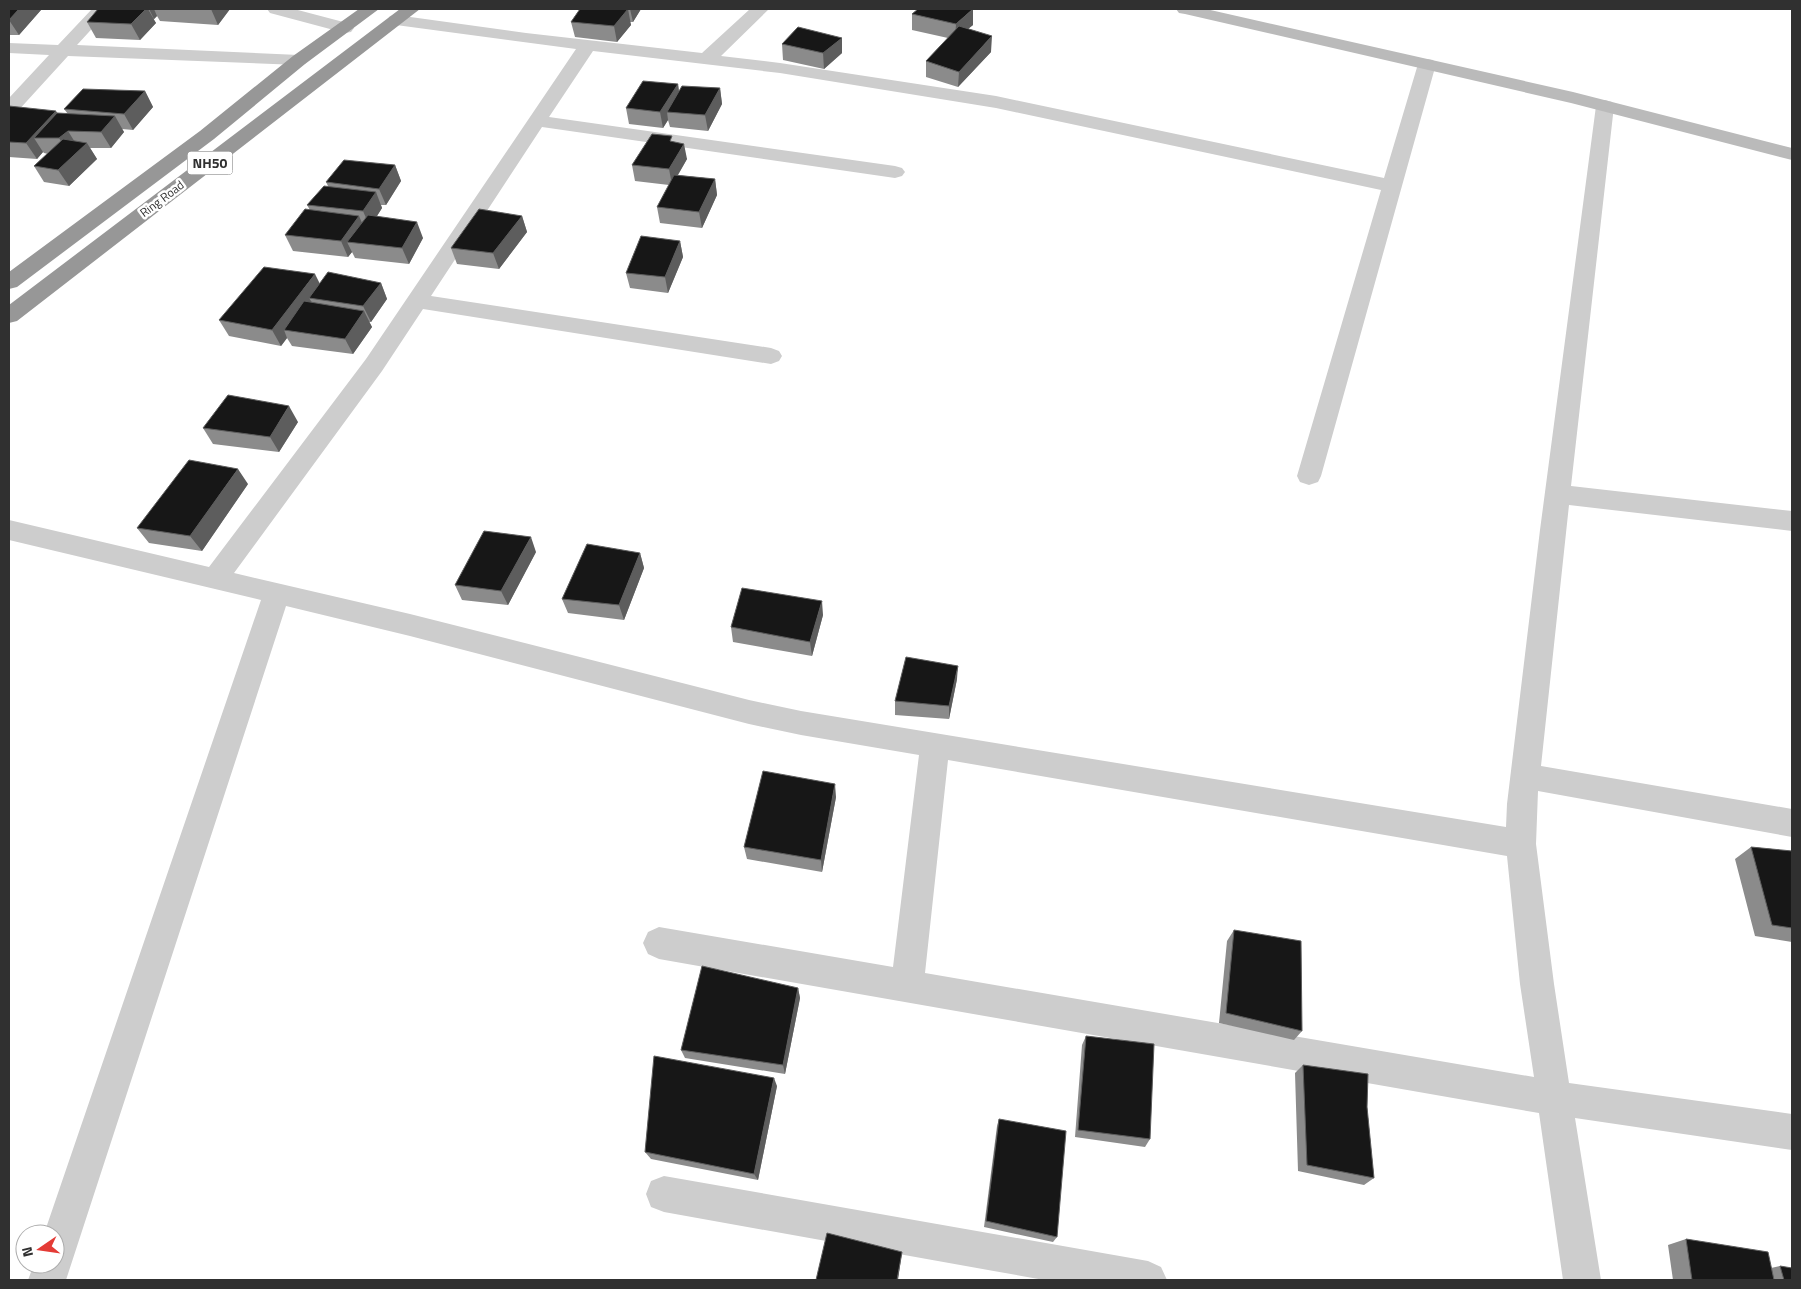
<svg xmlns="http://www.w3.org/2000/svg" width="1801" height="1289" font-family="'Titillium Web',sans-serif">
  <rect width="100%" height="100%" fill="#fff"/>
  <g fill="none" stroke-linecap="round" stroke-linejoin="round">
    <path fill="#cdcdcd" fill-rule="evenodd" d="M92 9H110L77 45 299 55 305 56 308 60 305 64 299 65 68 56 16 113 9 115V98L49 55 9 53V43L58 45Z
      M267 9H294L351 24 354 28 351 32 345 33 270 13Z
      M750 9H769L721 56 780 63 996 96 1384 178 1418 64 1421 60 1427 59 1433 60 1436 64 1321 476 1318 482 1309 485 1300 482 1297 476 1381 190 996 108 780 73 593 51 549 117 895 166 902 168 905 172 902 176 895 178 542 127 431 296 771 348 779 351 782 356 779 361 771 364 423 309 382 371 234 573 410 614 749 700 801 711 1506 827 1507 804 1540 530 1596 106 1598 102 1605 100 1612 102 1614 106 1571 486 1792 511V531L1569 505 1541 766 1792 809V837L1538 791 1536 844 1554 984 1569 1083 1792 1114V1150L1575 1118 1601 1280H1563L1539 1113 659 959 648 954 643 943 648 932 659 927 893 967 919 755 801 735 749 724 410 636 286 606 66 1280H28L34 1264H55V1234H44L261 600 9 540V520L209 567 366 359 576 49 396 25 390 24 387 20 390 16 396 15 526 33 702 53ZM948 760 1507 856 1520 984 1534 1077 925 973Z
      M664 1176 1148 1261 1161 1267 1167 1280H1044L664 1212 651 1207 646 1194 651 1181Z"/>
    <path fill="#bababa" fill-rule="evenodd" d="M1176 9H1206L1573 92 1792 148V160L1571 103 1185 14 1179 13Z"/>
    <path fill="#979797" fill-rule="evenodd" d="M359 9H379L305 64 214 139 17 287 9 289V272L200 131 293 56Z
      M400 9H420L17 321 9 323V305Z"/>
  </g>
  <path fill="#8b8b8b" d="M9 9 41 10 19 35H9Z
    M98 9H230L218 25 160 21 157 16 154 19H153L156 23 140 40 96 38 87 22Z
    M580 9H641L633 22H630L631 25 617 42 575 37 571 22Z
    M912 14 973 25 968 29 991 52 958 87 926 77V61L948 38 912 30Z
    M842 38V53L824 69 783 60 782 44Z
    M678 84 679 92 720 88 722 104 708 131 670 127 668 120 663 128 629 124 626 108Z
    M145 91 153 107 133 130 122 129 124 132 111 148H90L97 159 69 186 44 182 34 166 48 154 44 153 43 152 37 159 9 157V106L58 113 68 114 64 109Z
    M672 141 687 159 678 175 715 179 717 195 702 228 660 223 657 207 669 185 635 181 632 165Z
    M395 165 401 181 386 205H381L382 208 377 216 423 238 409 264 355 258 352 252 348 257 293 251 285 235 310 210 307 205 328 186 326 182Z
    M522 216 527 232 499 269 457 264 451 248Z
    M680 241 683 257 668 293 630 288 626 273Z
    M320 283H381L387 299 371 322H369L372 327 353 354 292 346 287 338 281 346 229 336 219 320Z
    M298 422 279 452 213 444 203 428Z
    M248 484 202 551 149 543 137 528Z
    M536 552 508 605 462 600 455 585Z
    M640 553 644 568 624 620 568 613 562 599Z
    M823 615 812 656 733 642 731 627Z
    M957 679 949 719 895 715V701Z
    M836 797 822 872 747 859 744 847Z
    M1751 847 1792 851V942L1755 936 1735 859Z
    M1234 930 1302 1031 1294 1040 1219 1023 1227 941Z
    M798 988 800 998 785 1074 685 1058 681 1050Z
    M1086 1036 1150 1139 1145 1147 1075 1137 1082 1045Z
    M1303 1065 1367 1107 1374 1178 1364 1185 1298 1171 1295 1073Z
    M777 1086 758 1180 651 1159 645 1152Z
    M999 1119 1057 1237 1053 1242 984 1227 997 1126Z
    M1686 1239 1771 1268 1780 1266 1792 1280H1673L1668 1245Z"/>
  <path fill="#5d5d5d" d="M19 9H40L41 10 19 35 9 20Z
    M146 9H148L156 23 140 40 131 24Z
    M149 9H154L157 16 154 19Z
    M211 9H230L218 25Z
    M628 9 631 25 617 42 614 26Z
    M630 9H641L633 22Z
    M973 9V25L955 39 956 24Z
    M992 36 991 52 958 87 959 72Z
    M842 38V53L824 69 823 53Z
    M678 84 680 100 667 112 668 120 663 128 660 112Z
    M720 88 722 104 708 131 705 115Z
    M145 91 153 107 133 130 124 114Z
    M56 111 66 126 34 138 43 152 37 159 26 143Z
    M115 116 124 132 111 148 101 132Z
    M68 131 78 147 69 154 59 138Z
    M87 143 97 159 69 186 58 170Z
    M684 144 687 159 672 185 669 169Z
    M395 165 401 181 386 205 379 189Z
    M715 179 717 195 702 228 699 212Z
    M376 192 382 208 370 227 363 211Z
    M359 216 366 232 347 242 352 252 348 257 341 241Z
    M522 216 527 232 499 269 493 253Z
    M417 222 423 238 409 264 402 248Z
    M680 241 683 257 668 293 665 277Z
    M315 274 323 290 309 298 313 304 284 330 287 338 281 346 272 330Z
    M381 283 387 299 371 322 363 306Z
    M364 311 372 327 353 354 345 339Z
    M289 406 298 422 279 452 270 437Z
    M238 469 248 484 202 551 190 536Z
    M531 537 536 552 508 605 501 591Z
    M640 553 644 568 624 620 619 605Z
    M822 601 823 615 812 656 810 642Z
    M958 666 957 679 949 719V706Z
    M835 784 836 797 822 872 821 860Z
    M798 988 800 998 785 1074 783 1065Z
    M774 1078 777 1086 758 1180 754 1174Z
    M902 1252 898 1280H897Z"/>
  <path fill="#171717" stroke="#5d5d5d" d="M9 9H19L9 20Z
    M98 9H146L131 24 87 22Z
    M580 9H628L614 26 571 22Z
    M918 9H973L956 24 912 14Z
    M959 26 992 36 959 72 926 61Z
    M798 27 842 38 823 53 782 44Z
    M643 81 678 84 660 112 626 108Z
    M682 86 720 88 705 115 667 112Z
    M83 89 145 91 124 114 64 109Z
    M9 106 56 111 26 143 9 142Z
    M57 113 115 116 101 132 68 131 59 138H34Z
    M652 134 672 136 670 141 684 144 669 169 632 165Z
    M63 139 87 143 58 170 34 166Z
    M344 160 395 165 379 189 326 182Z
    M674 175 715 179 699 212 657 207Z
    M324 186 376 192 363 211 307 205Z
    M305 209 359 216 341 241 285 235Z
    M479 209 522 216 493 253 451 248Z
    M368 215 417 222 402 248 347 242Z
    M641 236 680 241 665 277 626 273Z
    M264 267 315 274 272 330 219 320Z
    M328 272 381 283 363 306 309 298Z
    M304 301 364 311 345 339 284 330Z
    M228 395 289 406 270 437 203 428Z
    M189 460 238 469 190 536 137 528Z
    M484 531 531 537 501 591 455 585Z
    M587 544 640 553 619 605 562 599Z
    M742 588 822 601 810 642 731 627Z
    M906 657 958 666 949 706 895 701Z
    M763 771 835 784 821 860 744 847Z
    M1751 847 1792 851V928L1772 925Z
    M1234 930 1301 941 1302 1031 1226 1013Z
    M702 966 798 988 783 1065 681 1050Z
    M1086 1036 1154 1044 1150 1139 1078 1130Z
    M654 1056 774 1078 754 1174 645 1152Z
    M1303 1065 1368 1074 1367 1107 1374 1178 1307 1165Z
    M999 1119 1066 1131 1057 1237 986 1221Z
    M827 1233 902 1252 897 1280H816Z
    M1686 1239 1768 1252 1774 1280H1692Z
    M1780 1266 1792 1268V1280H1784Z"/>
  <g text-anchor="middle" stroke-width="5" stroke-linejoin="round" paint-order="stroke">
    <g font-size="12" fill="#303030" stroke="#fff">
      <text transform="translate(162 199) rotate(-37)" y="4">Ring Road</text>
    </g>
    <rect fill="#fff" stroke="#6e6e6e" stroke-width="1" x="187.5" y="151.5" width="45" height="23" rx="4"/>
    <g font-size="14" font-weight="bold" fill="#303030">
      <text x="210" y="168">NH50</text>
    </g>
  </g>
  <rect width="1801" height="1289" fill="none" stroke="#303030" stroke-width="20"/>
  <g transform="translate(40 1249) rotate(257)"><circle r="24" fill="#ffffff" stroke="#acacac"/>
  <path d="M0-4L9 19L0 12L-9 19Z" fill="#e43b36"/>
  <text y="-8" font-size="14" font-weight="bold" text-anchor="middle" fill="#303030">N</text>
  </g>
</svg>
